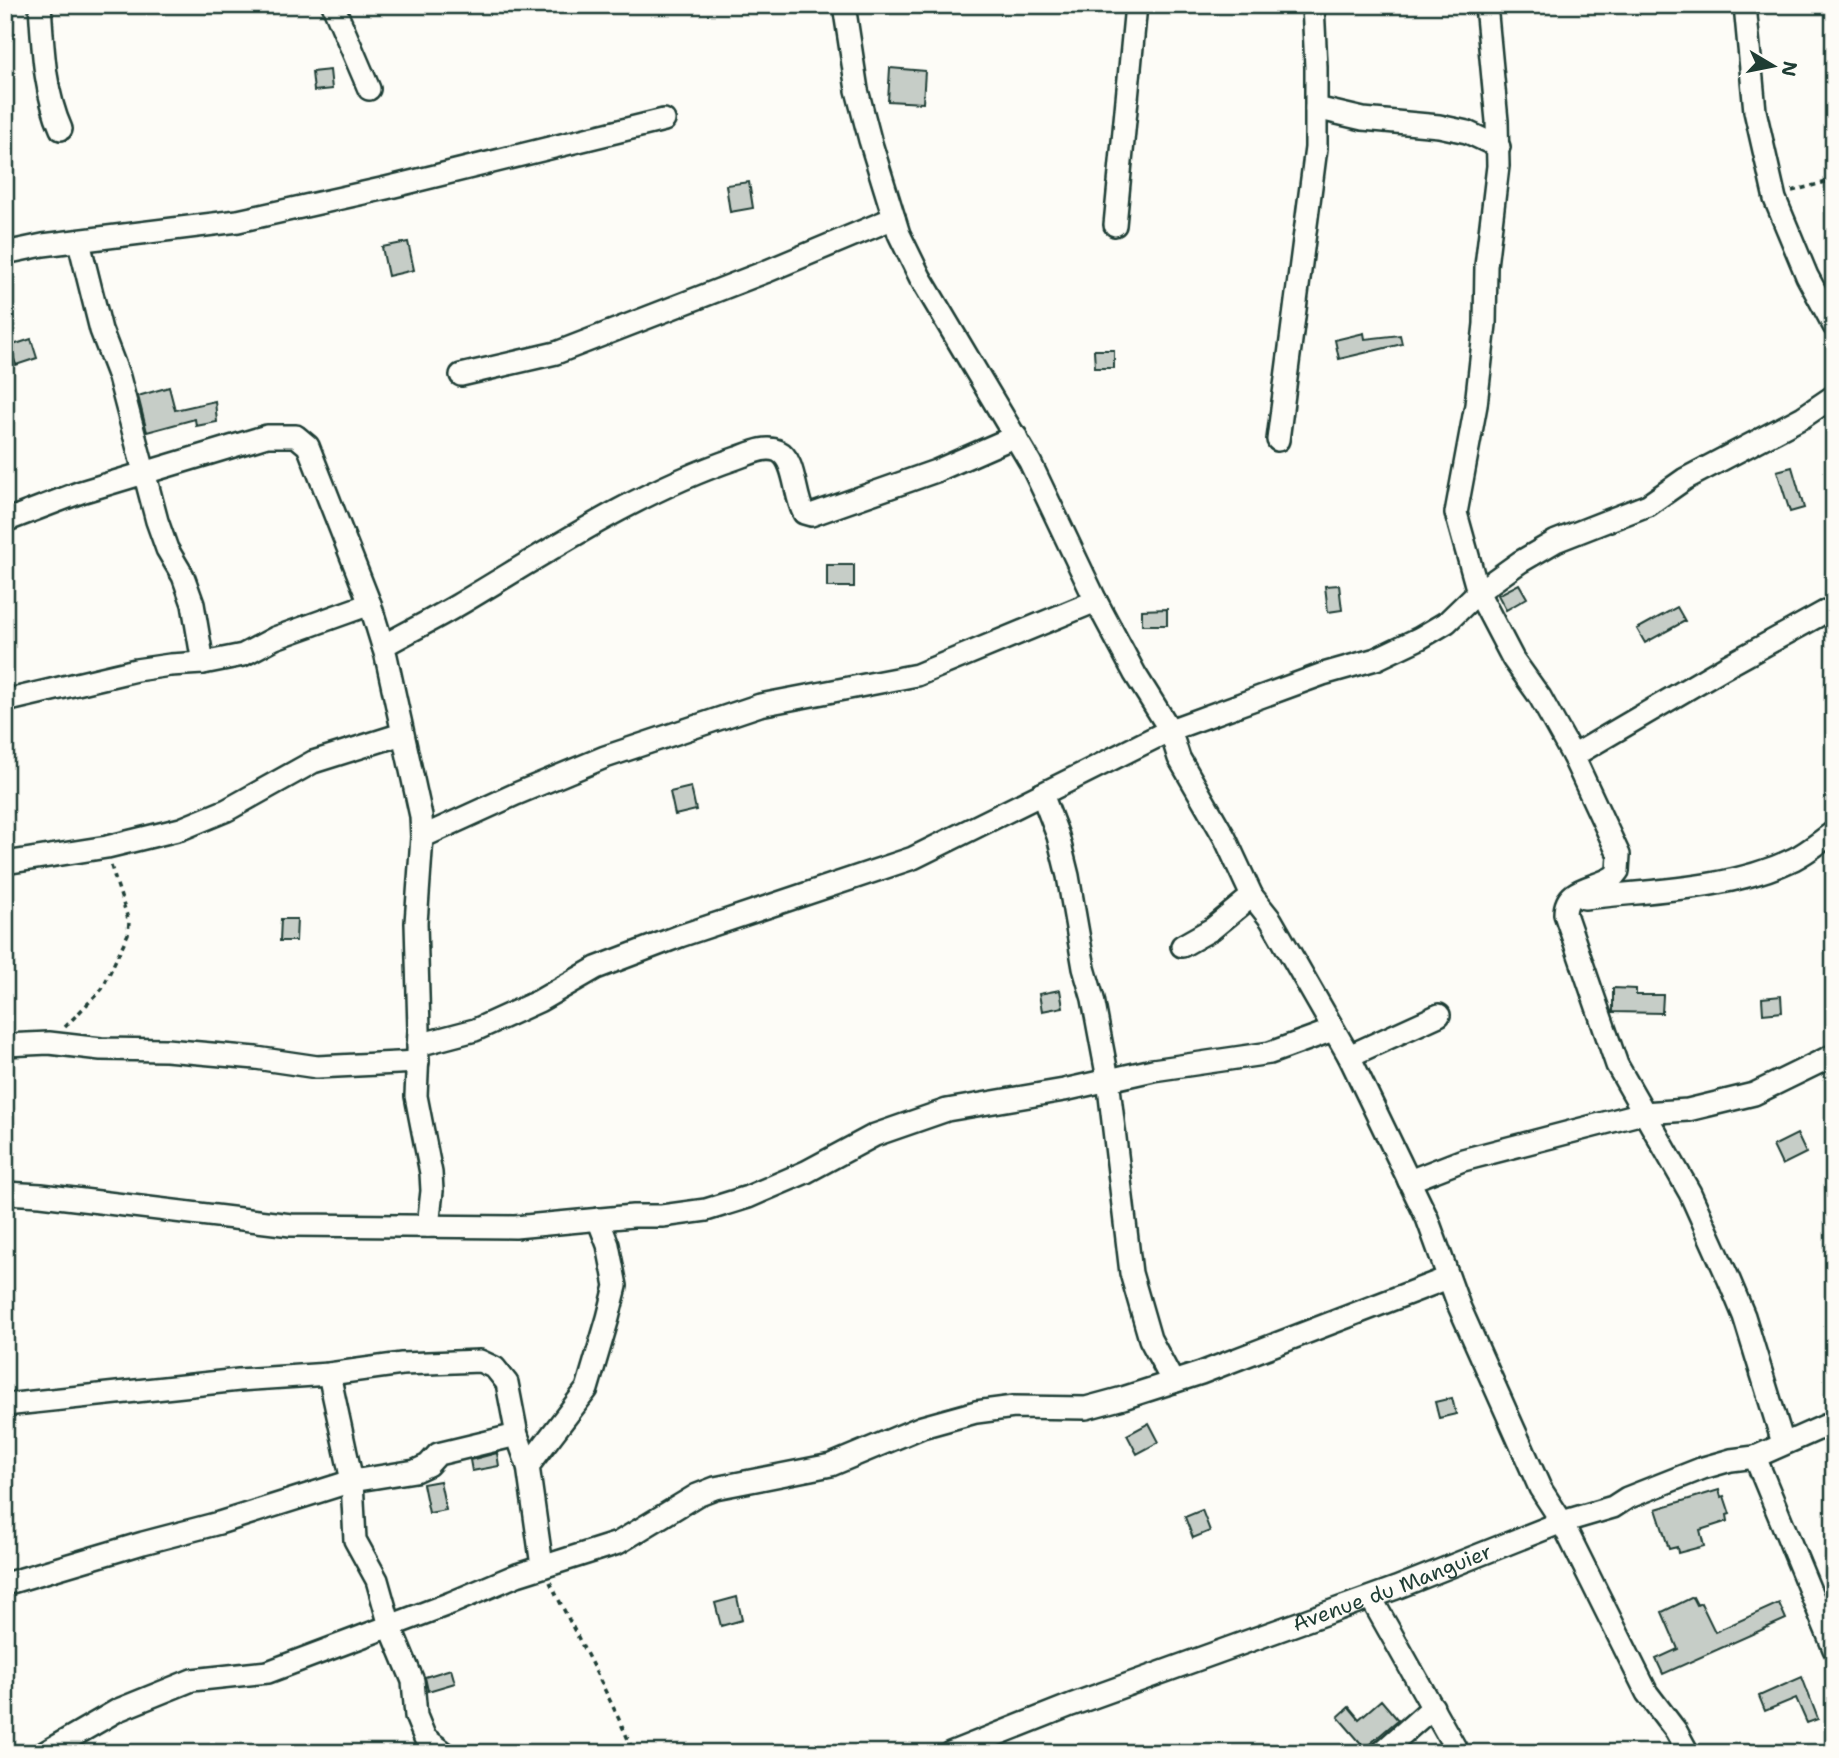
<svg xmlns="http://www.w3.org/2000/svg" width="1839" height="1758" font-family="'Shantell Sans',sans-serif">
  <rect width="100%" height="100%" fill="#fdfcf7"/>
  <filter id="ink" filterUnits="userSpaceOnUse"><feTurbulence type="fractalNoise" baseFrequency=".0143" numOctaves="2"/><feDisplacementMap in="SourceGraphic" scale="14" xChannelSelector="R" yChannelSelector="G"/><feConvolveMatrix kernelMatrix="1 2 1 2 8 2 1 2 1" color-interpolation-filters="sRGB"/></filter>
  <g filter="url(#ink)">
    <path fill="#c6cdc7" stroke="#1f3d34" stroke-width="2" d="M890 68 925 71 923 103 888 101Z
      M330 70 332 89 314 91 312 72Z
      M749 182 753 208 730 212 726 185Z
      M408 242 414 270 388 276 382 247Z
      M1364 333 1365 339 1400 335 1402 344 1339 359 1335 340Z
      M31 339 37 358 16 365 10 346Z
      M1094 350H1114V368H1095Z
      M169 387 175 410 215 401 217 422 196 426 195 419 147 432 138 396Z
      M1792 467 1804 508 1790 512 1777 471Z
      M827 565H854V587H827Z
      M1519 584 1527 598 1506 610 1498 595Z
      M1339 585 1342 610 1328 612 1325 586Z
      M1677 607 1685 621 1645 643 1637 629Z
      M1167 609V625H1142V610Z
      M691 787 696 810 675 815 670 792Z
      M281 919H297L296 941H280Z
      M1613 988 1636 989V995H1663L1662 1013 1613 1012Z
      M1060 990 1063 1007 1042 1011 1039 994Z
      M1781 996 1782 1012 1763 1014 1762 998Z
      M1797 1134 1806 1153 1782 1165 1773 1146Z
      M1452 1398 1456 1414 1439 1418 1435 1402Z
      M1149 1423 1159 1442 1137 1454 1127 1435Z
      M497 1453 499 1466 472 1471 470 1460Z
      M440 1481 446 1510 429 1513 423 1484Z
      M1719 1490 1721 1497 1724 1496 1730 1514 1727 1515 1728 1521 1700 1530 1704 1546 1678 1553 1677 1547 1669 1549 1656 1509Z
      M1202 1510 1210 1531 1193 1538 1185 1517Z
      M737 1597 742 1620 721 1626 715 1603Z
      M1693 1597 1697 1605 1701 1603 1715 1632 1779 1603 1786 1619 1663 1674 1656 1659 1678 1649 1662 1612Z
      M451 1669 455 1683 428 1691 425 1677Z
      M1802 1677 1818 1719 1807 1723 1796 1698 1765 1711 1759 1696Z
      M1381 1700 1398 1720 1365 1748 1338 1717 1349 1707 1359 1719Z"/>
    <g fill="none" stroke-linecap="round" stroke-linejoin="round">
      <g stroke="#1f3d34" stroke-width="26">
        <g id="minor">
          <path d="M40 5C43 47 44 91 61 129"/>
          <path d="M333 5 369 89"/>
          <path d="M844 5 857 90 870 140 899 234 920 277 1030 462 1096 601 1135 674 1170 730 1179 758 1225 838 1252 896 1271 920 1349 1056 1427 1218 1459 1306 1540 1488 1562 1522 1647 1693 1676 1731 1688 1753"/>
          <path d="M1486 5 1497 121 1498 166 1486 266 1485 324 1476 405 1456 513 1478 592 1513 659 1540 697 1573 756 1619 855 1618 871 1614 876C1596 889 1565 886 1565 914L1617 1065 1690 1193 1729 1280 1744 1316 1783 1443"/>
          <path d="M1745 5 1755 111 1775 199 1807 276 1834 326"/>
          <path d="M1316 108 1363 119 1439 126 1467 132 1499 147"/>
          <path d="M1115 225 1136 5"/>
          <path d="M79 242 101 330 119 377 157 521 167 549 183 576 193 604 203 663"/>
          <path d="M5 253 43 245 238 221 386 188 664 120"/>
          <path d="M461 375 556 353 765 272 894 218"/>
          <path d="M1278 440 1316 148V67L1313 5"/>
          <path d="M5 521 81 492 267 436H296L308 446 370 604 386 656 421 816 422 837 416 923 419 1030 416 1096 431 1173 432 1191 428 1226"/>
          <path d="M383 646C408 632 434 619 458 605 549 551 636 492 737 458 749 454 765 445 778 451 796 459 794 497 804 513L811 515 936 471 1016 436"/>
          <path d="M5 701 136 670 170 665 203 663 243 655 275 638 370 604"/>
          <path d="M1573 756 1725 667 1834 607"/>
          <path d="M422 837 516 794 605 757 760 705 917 675 1096 601"/>
          <path d="M5 863 107 847 181 829 227 810 313 762 402 734"/>
          <path d="M1584 898C1654 890 1729 890 1794 859 1808 852 1821 841 1834 832"/>
          <path d="M1182 946 1212 929 1252 896"/>
          <path d="M5 1045 49 1043 101 1049 166 1050 256 1058 317 1067 418 1062"/>
          <path d="M418 1045 475 1030 539 1001 596 968 680 936 913 858 1042 794"/>
          <path d="M1349 1056 1439 1015"/>
          <path d="M1409 1181 1463 1160 1643 1113 1688 1110 1754 1094 1834 1055"/>
          <path d="M5 1193 41 1195 291 1225 515 1227 633 1216H662L706 1210 748 1197 806 1172 875 1135 947 1110 1064 1090 1153 1070 1270 1053 1333 1030"/>
          <path d="M329 1374 352 1481 355 1540 377 1580 390 1626 413 1681 416 1716 425 1738 445 1753"/>
          <path d="M1173 1382 1150 1339 1131 1273 1108 1079 1093 999 1084 968 1068 876 1058 836 1042 794 1170 730 1323 674 1376 659 1420 638 1447 622 1478 592 1520 562 1556 541 1648 505 1685 479 1803 417 1834 396"/>
          <path d="M5 1405 239 1380 329 1374 402 1364 480 1361 495 1368 507 1383 517 1435 528 1466"/>
          <path d="M1755 1457 1834 1649"/>
          <path d="M542 1566 528 1466 587 1389 608 1318 616 1286 608 1245 598 1219"/>
          <path d="M5 1584 143 1543 219 1523 352 1481 415 1471 428 1465 438 1454 517 1435"/>
          <path d="M1371 1598 1458 1753"/>
          <path d="M44 1753 118 1710 192 1680 268 1672 451 1603 517 1575 618 1543 697 1495 715 1488 831 1465 922 1427 976 1412 1014 1407 1086 1408 1123 1398 1201 1373 1448 1278"/>
          <path id="s1" d="M950 1753 1071 1705 1396 1588 1562 1522 1613 1507 1627 1498 1703 1468 1731 1460 1755 1457 1834 1422"/>
          <path d="M1381 1753 1433 1707"/>
        </g>
      </g>
      <path stroke="#1f3d34" stroke-width="3.5" stroke-dasharray="5 5" stroke-linecap="butt" d="M1792 191 1834 180
        M65 1027 102 989 128 934 129 922 111 866
        M550 1582C578 1639 609 1694 634 1753"/>
      <use href="#minor" stroke="#fdfcf7" stroke-width="21"/>
    </g>
  </g>
  <g text-anchor="middle" stroke-width="6" stroke-linejoin="round" paint-order="stroke">
    <g font-size="21" fill="#1f3d34" stroke="#fdfcf7">
      <text dy="7" stroke="none"><textPath href="#s1" startOffset="472">Avenue du Manguier</textPath></text>
    </g>
  </g>
  <rect width="1839" height="1758" fill="none" stroke="#fdfcf7" stroke-width="28"/>
  <rect x="14" y="14" width="1811" height="1730" fill="none" stroke="#1f3d34" stroke-width="2.5" filter="url(#ink)"/>
  <g transform="translate(1773 66) rotate(100)" stroke="#fdfcf7" stroke-width="5" paint-order="stroke">
  <path d="M0-5L12 26L0 18L-12 26Z" fill="#1f3d34"/>
  <text y="-10" font-size="19" font-weight="bold" text-anchor="middle" fill="#1f3d34">N</text>
  </g>
</svg>
